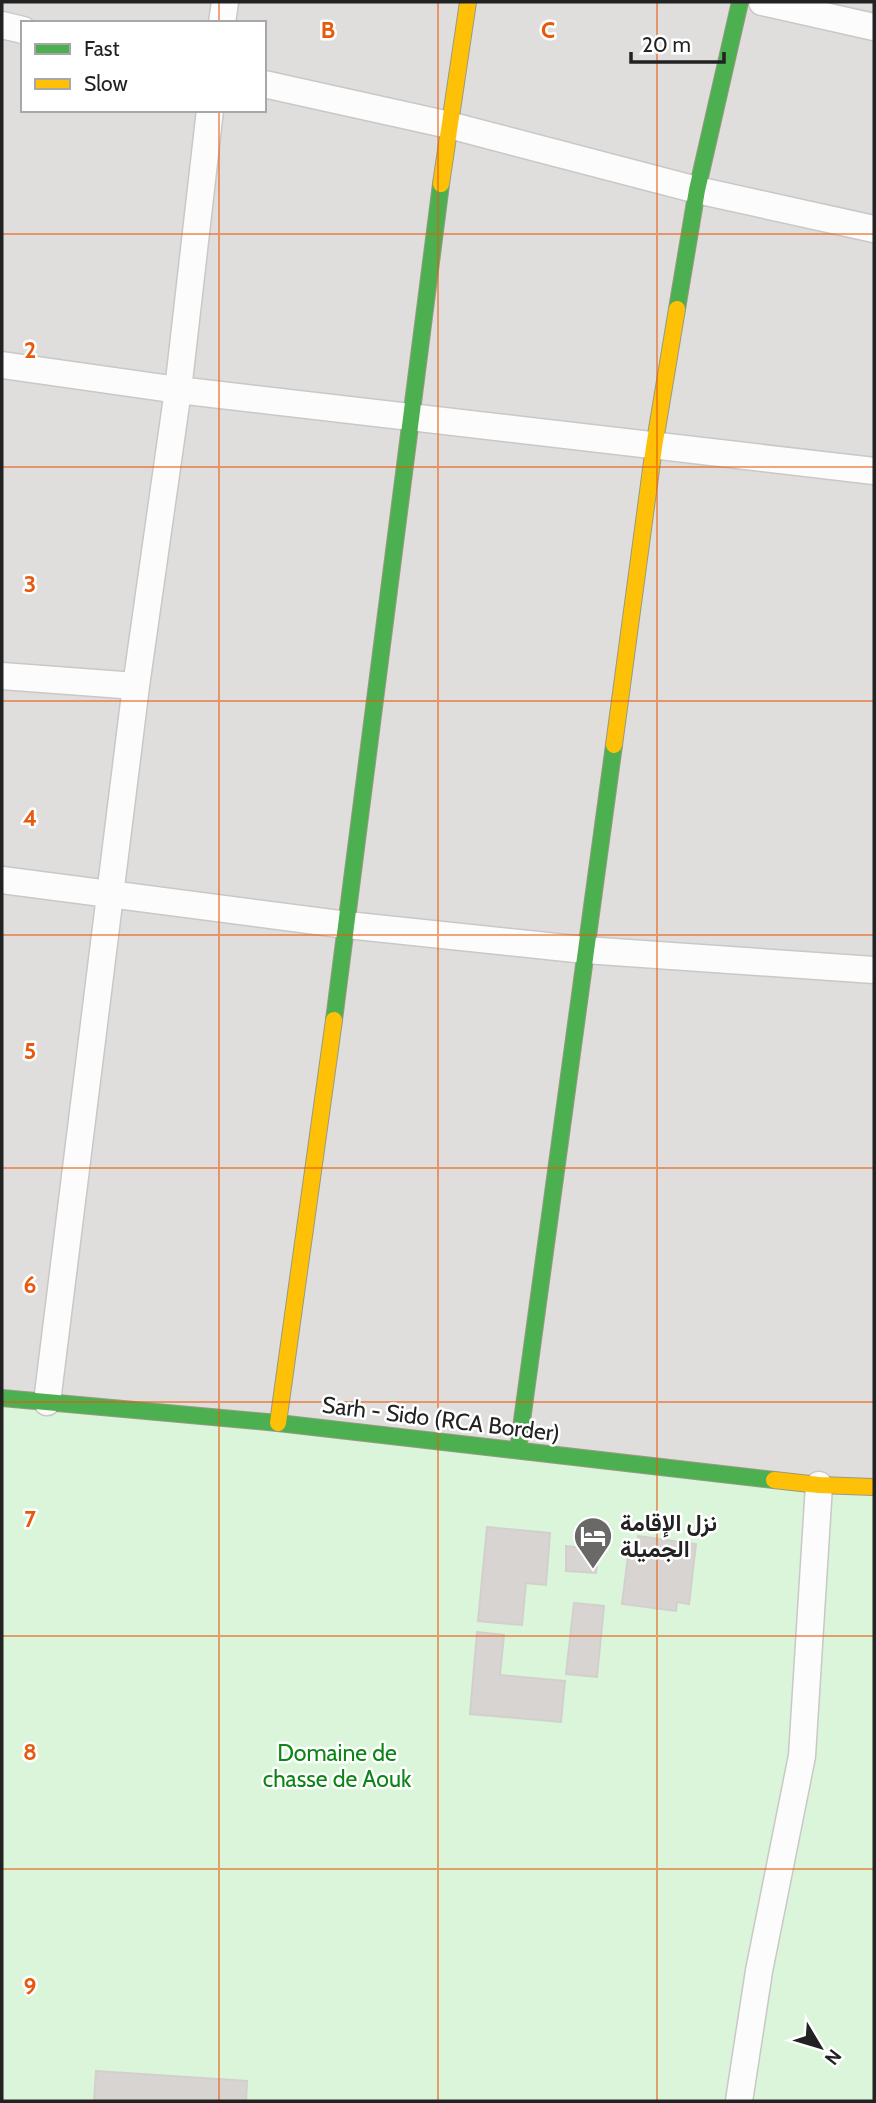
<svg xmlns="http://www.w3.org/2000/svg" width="876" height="2103" font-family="Cabin,Vazirmatn,sans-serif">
  <rect width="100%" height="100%" fill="#f0eeeb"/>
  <path fill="#dfdedc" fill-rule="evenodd" d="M2 2H874V2101H2ZM23 23H264V110H23Z"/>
  <path fill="#daf5da" d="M2 1399 874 1487V2101H2Z"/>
  <path fill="#d7d4d2" stroke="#d3d0cc" stroke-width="2" d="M487 1527 550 1533 546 1585 526 1583 522 1625 478 1621Z
    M638 1536 696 1544 689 1604 677 1602 676 1611 622 1604 629 1548H637Z
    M566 1546 599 1550 596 1573 566 1571Z
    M574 1603 604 1606 597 1677 566 1674Z
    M477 1632 504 1635 500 1675 565 1681 561 1722 470 1714Z
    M96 2071 247 2081 246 2101H94Z"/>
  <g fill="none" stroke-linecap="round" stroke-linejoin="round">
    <g stroke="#c9c8c7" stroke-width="29">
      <path id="street" d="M762 2 874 27
        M222 23 225 2
        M2 25 23 30
        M264 84 449 125 697 190 874 229
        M2 365 178 390 874 471
        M2 676 136 686
        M2 880 347 925 585 950 874 970
        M47 1402 136 686 178 390 210 110
        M739 2101 759 1971 802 1756 819 1485"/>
    </g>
    <g stroke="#999a82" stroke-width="18">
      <path id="fast" d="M677 309 697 190 740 2
        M334 1020 441 184
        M2 1398 278 1423 774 1480
        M518 1450 614 745"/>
    </g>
    <g stroke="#999a82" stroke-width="18">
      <path id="slow" d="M441 184 468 2
        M614 745 654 447 677 309
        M278 1423 334 1020
        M774 1480 819 1485 874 1487"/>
    </g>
    <use href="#street" stroke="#fdfcfc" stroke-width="26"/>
    <use href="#fast" stroke="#4caf50" stroke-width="16"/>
    <use href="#slow" stroke="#ffc107" stroke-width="16"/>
  </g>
  <path fill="none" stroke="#e8590c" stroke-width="2" stroke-opacity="0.55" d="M219 2V23M438 2V2101M657 2V2101M219 110V2101M2 234H874M2 467H874M2 701H874M2 935H874M2 1168H874M2 1402H874M2 1636H874M2 1869H874"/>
  <defs>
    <g id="hotel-pin" transform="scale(2.0125)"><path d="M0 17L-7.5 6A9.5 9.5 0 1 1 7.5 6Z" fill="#6a6968" stroke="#fff"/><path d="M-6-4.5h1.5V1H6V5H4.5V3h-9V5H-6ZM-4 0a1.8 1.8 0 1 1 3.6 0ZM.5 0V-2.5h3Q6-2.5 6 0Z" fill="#fff"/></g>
  </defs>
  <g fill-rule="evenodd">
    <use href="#hotel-pin" x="593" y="1536"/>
  </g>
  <g text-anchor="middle" stroke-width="5" stroke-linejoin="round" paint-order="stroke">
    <g font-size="23" fill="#222" stroke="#fff">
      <text transform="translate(441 1419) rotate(7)" y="8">Sarh - Sido (RCA Border)</text>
    </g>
    <g font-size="23" font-weight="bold" fill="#222" stroke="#fff" text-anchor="start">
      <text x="620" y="1531">نزل الإقامة<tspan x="620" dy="26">الجميلة</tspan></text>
    </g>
    <g font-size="23" fill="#0c8416" stroke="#fff">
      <text x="337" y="1761">Domaine de<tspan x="337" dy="26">chasse de Aouk</tspan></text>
    </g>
  </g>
  <g font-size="23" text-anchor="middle" font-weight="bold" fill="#e8590c" stroke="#fff" stroke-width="5" stroke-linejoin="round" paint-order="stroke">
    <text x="328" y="38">B</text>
    <text x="548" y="38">C</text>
    <text x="30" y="358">2</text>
    <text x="30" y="592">3</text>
    <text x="30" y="826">4</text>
    <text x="30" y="1059">5</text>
    <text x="30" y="1293">6</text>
    <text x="30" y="1527">7</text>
    <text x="30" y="1760">8</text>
    <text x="30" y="1994">9</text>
  </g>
  <rect width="876" height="2103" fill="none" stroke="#222222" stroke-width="7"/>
  <rect x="21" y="21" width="245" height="91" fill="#ffffff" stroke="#a7a7a7" stroke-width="2"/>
  <rect x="35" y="44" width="35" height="10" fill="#4caf50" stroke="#a7a7a7" stroke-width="2"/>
  <text x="84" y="56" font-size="21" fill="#222222">Fast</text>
  <rect x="35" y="79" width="35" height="10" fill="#ffc107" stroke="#a7a7a7" stroke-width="2"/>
  <text x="84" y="91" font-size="21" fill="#222222">Slow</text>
  <g transform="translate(820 2047) rotate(128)" stroke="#ffffff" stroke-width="5" paint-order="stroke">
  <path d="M0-5L12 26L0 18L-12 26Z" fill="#222222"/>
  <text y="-10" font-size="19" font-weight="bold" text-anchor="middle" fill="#222222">N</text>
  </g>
  <path d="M631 52v10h93v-10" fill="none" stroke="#222222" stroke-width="3.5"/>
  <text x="642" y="52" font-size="21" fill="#222222" stroke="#ffffff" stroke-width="5" paint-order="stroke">20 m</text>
</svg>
